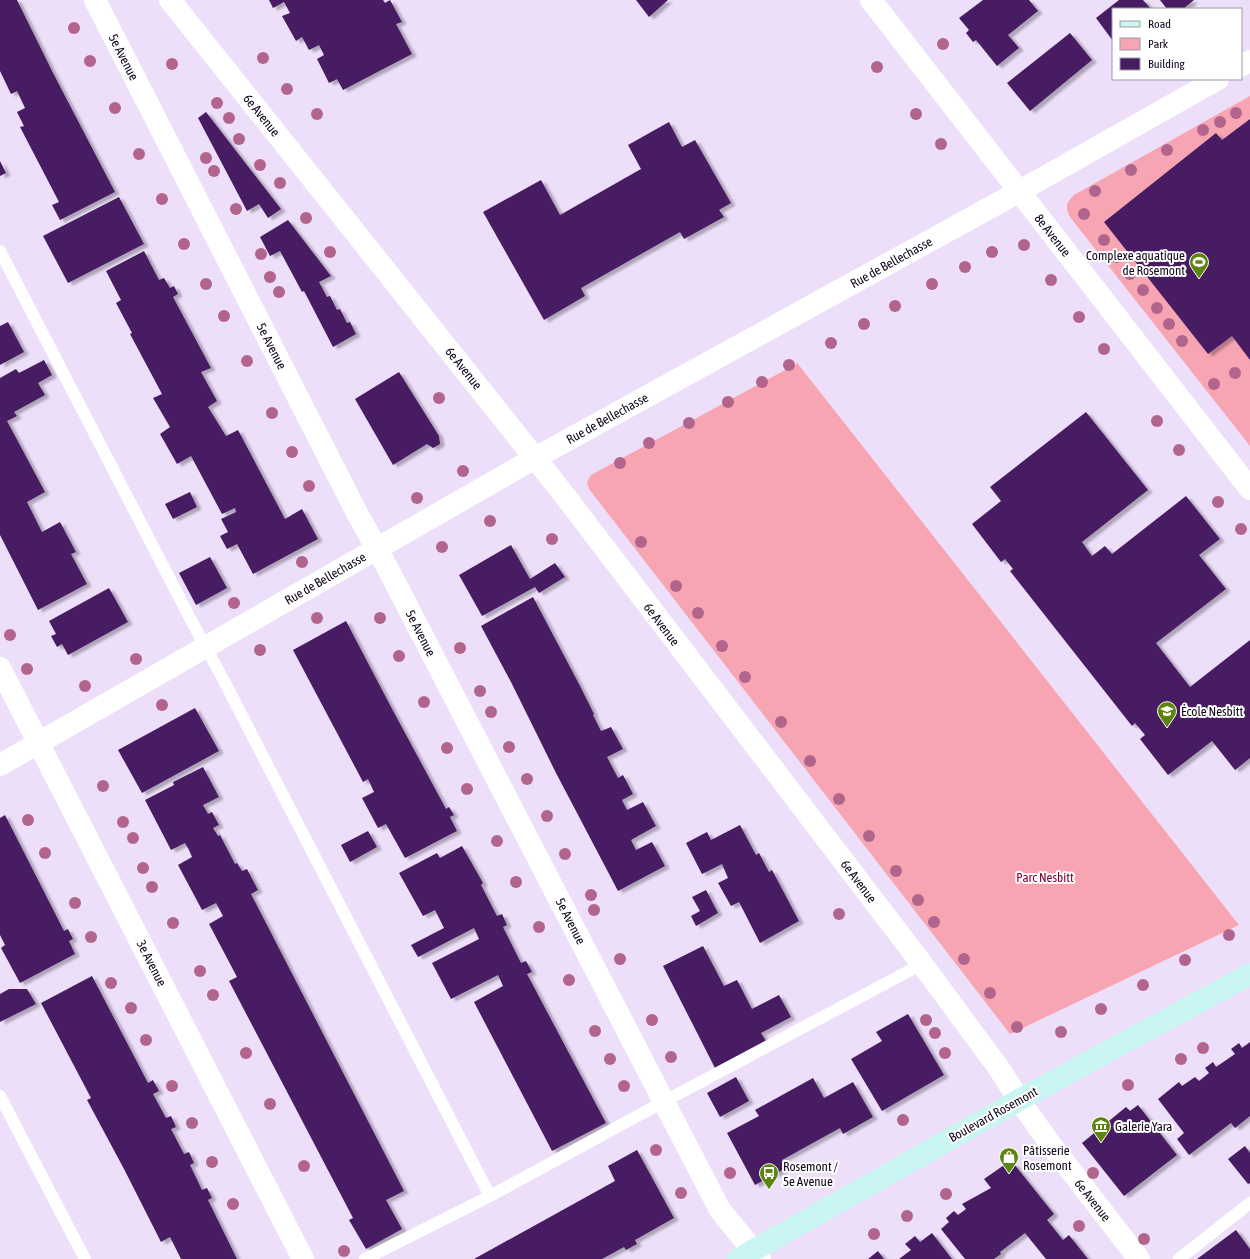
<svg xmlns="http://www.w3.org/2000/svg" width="1250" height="1259" font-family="'Asap Condensed',sans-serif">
  <defs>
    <filter id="shadow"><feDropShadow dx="4.5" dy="2.5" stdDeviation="1" flood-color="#0004"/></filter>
  </defs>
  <rect width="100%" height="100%" fill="#eddff9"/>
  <path fill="#f7a5b3" d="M1250 96V446L1070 217C1065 207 1066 203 1074 195Z
    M798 363V364L1239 925 1010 1034 589 489 587 482 591 475Z"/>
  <path fill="#471c64" filter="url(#shadow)" d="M0 0H17L53 73 115 192 60 220 52 205 59 202 20 127 24 126 17 112 25 108 17 91 11 94 0 71Z
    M269 0H383L385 3 390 0 402 22 396 24 412 54 343 90 337 79 329 83 317 59 324 55 319 45 309 50 302 37 296 41 282 16 290 13 284 2 273 8Z
    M636 0H668L649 17Z
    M983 0H1029L1038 11 1008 35 1019 48 997 66 976 40 973 42 966 33 969 30 959 18Z
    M1119 0H1143L1151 9H1113V41L1096 18Z
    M1160 0H1194L1183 9H1167Z
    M1070 33 1092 60 1030 111 1007 83Z
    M206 112 281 209 268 218 259 204 247 211 198 118Z
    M1250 119V360L1232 336 1208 354 1104 222 1216 133 1222 140Z
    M669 122 682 147 695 140 731 203 719 210 724 217 684 239 680 232 581 288 585 296 544 320 483 212 541 180 560 215 641 169 628 145Z
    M0 161 6 173 0 176Z
    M119 197 144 244 68 283 43 236Z
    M288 220 331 276 319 282 327 297 330 296 337 310 340 309 347 323 350 322 356 334 333 347 304 291 302 292 280 251 270 256 260 237Z
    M144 251 159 280 164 278 170 288 174 286 178 294 173 297 211 368 201 372 217 401 208 407 226 436 238 430 285 519 302 509 318 539 253 574 237 544 227 549 220 536 228 532 221 519 236 512 235 508 222 514 191 456 177 464 160 434 170 427 153 398 162 394 130 334 132 333 116 303 121 300 106 271Z
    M8 322 24 352 0 365V326Z
    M44 360 52 375 38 383 45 395 14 412 17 416 7 421 45 492 27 502 42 532 60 522 76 552 71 554 87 584 38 610 0 535V378L16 369 19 373Z
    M399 372 439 436 440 444 433 448 427 444 393 465 355 399Z
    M1086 412 1148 490 1082 542 1092 556 1105 546 1112 554 1186 496 1220 539 1199 555 1226 589 1156 643 1190 687 1250 640V758L1235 770 1212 741 1168 775 1140 739 1145 735 1135 723 1132 726 1010 571 1013 569 1005 559 1001 562 972 524 1001 501 990 487Z
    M190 492 197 507 173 519 165 504Z
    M511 545 530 579 555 563 565 577 539 593 535 587 482 616 459 575Z
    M210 557 227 588 196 605 179 573Z
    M109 588 128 622 68 655 62 644 57 647 51 636 56 634 49 621Z
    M533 597 579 684 594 714 593 715 601 731 611 727 623 749 607 757 618 778 623 775 633 794 622 800 627 810 643 802 656 826 631 840 636 850 652 842 665 866 618 891 556 773 511 682 481 626Z
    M346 621 391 707 446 809 449 807 454 815 450 817 457 831 405 858 386 824 378 828 362 798 374 792 368 779 363 782 293 650Z
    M195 708 219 751 142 793 118 750Z
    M203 767 219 797 203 805 208 814 212 812 219 825 213 828 218 836 220 835 235 864 237 863 242 871 247 869 258 890 251 894 404 1191 386 1200 402 1229 366 1249 349 1220 353 1218 229 981 237 977 209 924 223 916 216 903 202 910 178 865 192 857 189 850 185 843 171 850 145 800 174 785 173 782Z
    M5 815 64 931 68 929 73 939 69 941 75 954 20 983 1 948 5 945 0 935V818Z
    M740 825 756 855 759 853 769 872 772 870 799 921 760 943 739 902 731 906 718 883 728 878 722 864 702 874 686 843 707 832 711 840Z
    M368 831 377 847 350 862 341 845Z
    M462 846 483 883 481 885 497 916 502 914 507 925 503 927 521 963 526 961 532 972 527 974 606 1123 552 1151 474 1002 503 986 498 975 451 999 432 963 479 939 474 928 418 957 411 945 444 928 435 910 423 916 399 873 437 853 440 858Z
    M706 890 718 913 696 926 691 916 700 911 692 897Z
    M703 946 724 986 737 980 752 1009 779 995 791 1017 761 1033 766 1041 715 1068 663 966Z
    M92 976 148 1083 153 1080 159 1091 153 1094 166 1118 171 1116 176 1127 171 1129 184 1154 189 1152 194 1163 190 1165 202 1190 207 1188 212 1198 208 1200 237 1259H181L170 1237 161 1242 124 1169 87 1100 91 1098 41 1003Z
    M9 989H27L36 1004 0 1022V994Z
    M908 1014 944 1075 882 1111 851 1059 882 1041 876 1032Z
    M1250 1042V1116L1235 1128 1231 1123 1189 1155 1177 1139 1184 1133 1158 1099 1179 1082 1182 1086 1195 1077 1199 1081 1209 1073 1205 1068 1213 1062 1216 1067 1235 1054 1231 1049 1239 1043 1242 1048Z
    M736 1077 749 1101 720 1117 707 1093Z
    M813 1078 824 1098 853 1082 873 1117 843 1134 840 1128 782 1160 786 1168 755 1185 727 1133 759 1116 755 1110Z
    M1138 1105 1177 1155 1124 1196 1082 1143 1126 1107 1130 1111Z
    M1245 1146 1250 1153V1183L1248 1184 1228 1159Z
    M637 1150 674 1218 635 1240 637 1244 626 1250 624 1247 602 1259H474L615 1181 608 1166Z
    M1007 1163 1014 1164 1054 1214 1047 1220 1063 1240 1069 1235 1088 1259H1046L1025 1233 1000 1252 1001 1254 994 1259H965L941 1229 949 1222 946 1218 954 1211 958 1215 966 1209 962 1204 991 1188 984 1179Z
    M1236 1230 1250 1249V1259H1197Z
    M932 1233 952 1259H899L911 1250 905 1244 915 1236 920 1242Z
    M878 1251 884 1259H868Z"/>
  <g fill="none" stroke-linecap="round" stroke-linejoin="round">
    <path stroke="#fff" stroke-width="12" d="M0 251 191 620 223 679 490 1196
      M0 1096 85 1259
      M365 1259 490 1196 665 1101 922 964
      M1179 1259 1250 1203"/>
    <path stroke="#fff" stroke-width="22" d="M95 0 357 513 387 567 720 1210 760 1259
      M170 0 562 492 922 964 998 1067 1019 1100 1051 1145 1139 1259
      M871 0 1250 489
      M0 668 303 1259"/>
    <path stroke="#fff" stroke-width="22" d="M1241 66 1250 61
      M0 765 535 458 1002 201 1218 79"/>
    <path stroke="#c9f5f2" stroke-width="22" d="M738 1259 1019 1100 1250 974"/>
  </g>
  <g fill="#b2658c">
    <circle cx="74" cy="28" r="6"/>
    <circle cx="943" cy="44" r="6"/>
    <circle cx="263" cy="58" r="6"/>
    <circle cx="90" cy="61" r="6"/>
    <circle cx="172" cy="64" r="6"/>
    <circle cx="877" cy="67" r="6"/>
    <circle cx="287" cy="89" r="6"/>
    <circle cx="217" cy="103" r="6"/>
    <circle cx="115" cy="108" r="6"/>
    <circle cx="1236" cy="113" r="6"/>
    <circle cx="317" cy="114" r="6"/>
    <circle cx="916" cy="114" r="6"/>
    <circle cx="229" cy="118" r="6"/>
    <circle cx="1220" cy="122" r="6"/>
    <circle cx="1203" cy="130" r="6"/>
    <circle cx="239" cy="139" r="6"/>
    <circle cx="941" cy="144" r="6"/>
    <circle cx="1167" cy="150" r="6"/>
    <circle cx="139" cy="154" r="6"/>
    <circle cx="206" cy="158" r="6"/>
    <circle cx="260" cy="165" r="6"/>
    <circle cx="1131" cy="170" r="6"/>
    <circle cx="214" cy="171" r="6"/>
    <circle cx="280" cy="183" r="6"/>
    <circle cx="1095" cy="191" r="6"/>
    <circle cx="162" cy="199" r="6"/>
    <circle cx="236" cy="209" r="6"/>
    <circle cx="1084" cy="214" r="6"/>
    <circle cx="306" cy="218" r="6"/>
    <circle cx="1104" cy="240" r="6"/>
    <circle cx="184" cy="244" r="6"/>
    <circle cx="1024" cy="245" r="6"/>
    <circle cx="330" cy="252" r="6"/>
    <circle cx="992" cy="252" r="6"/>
    <circle cx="261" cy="254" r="6"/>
    <circle cx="1117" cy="257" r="6"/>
    <circle cx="965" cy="267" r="6"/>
    <circle cx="1130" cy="274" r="6"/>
    <circle cx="270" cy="277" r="6"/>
    <circle cx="1051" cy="280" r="6"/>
    <circle cx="206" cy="284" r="6"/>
    <circle cx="932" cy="284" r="6"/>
    <circle cx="1143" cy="290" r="6"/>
    <circle cx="279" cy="292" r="6"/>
    <circle cx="895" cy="306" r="6"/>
    <circle cx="1157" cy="308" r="6"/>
    <circle cx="224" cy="316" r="6"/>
    <circle cx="1079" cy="317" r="6"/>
    <circle cx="864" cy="324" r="6"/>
    <circle cx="1169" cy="324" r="6"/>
    <circle cx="1182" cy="341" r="6"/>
    <circle cx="831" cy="343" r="6"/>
    <circle cx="1104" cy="349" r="6"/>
    <circle cx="247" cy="361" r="6"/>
    <circle cx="789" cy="365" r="6"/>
    <circle cx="1235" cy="373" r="6"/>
    <circle cx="762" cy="382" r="6"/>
    <circle cx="1214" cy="384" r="6"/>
    <circle cx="439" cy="398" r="6"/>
    <circle cx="728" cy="402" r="6"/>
    <circle cx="272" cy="413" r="6"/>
    <circle cx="1157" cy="421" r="6"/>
    <circle cx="689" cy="423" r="6"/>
    <circle cx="649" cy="443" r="6"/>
    <circle cx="1179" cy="450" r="6"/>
    <circle cx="292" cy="452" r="6"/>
    <circle cx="620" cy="463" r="6"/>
    <circle cx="463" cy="471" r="6"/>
    <circle cx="309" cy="486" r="6"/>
    <circle cx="417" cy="498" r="6"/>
    <circle cx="1218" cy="502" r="6"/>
    <circle cx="490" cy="521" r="6"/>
    <circle cx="1241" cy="529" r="6"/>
    <circle cx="552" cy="539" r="6"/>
    <circle cx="641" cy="542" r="6"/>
    <circle cx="442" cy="547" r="6"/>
    <circle cx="302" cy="562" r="6"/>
    <circle cx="676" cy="586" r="6"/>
    <circle cx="234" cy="603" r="6"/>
    <circle cx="698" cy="613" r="6"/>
    <circle cx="317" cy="618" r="6"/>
    <circle cx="380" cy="618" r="6"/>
    <circle cx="10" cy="635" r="6"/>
    <circle cx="722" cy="646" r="6"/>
    <circle cx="460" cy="648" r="6"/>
    <circle cx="260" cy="650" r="6"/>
    <circle cx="399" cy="656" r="6"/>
    <circle cx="136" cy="659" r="6"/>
    <circle cx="27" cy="669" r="6"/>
    <circle cx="745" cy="677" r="6"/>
    <circle cx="85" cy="686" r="6"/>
    <circle cx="480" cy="691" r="6"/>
    <circle cx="424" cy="702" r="6"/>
    <circle cx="162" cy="705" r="6"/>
    <circle cx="491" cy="712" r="6"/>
    <circle cx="781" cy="722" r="6"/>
    <circle cx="509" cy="747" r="6"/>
    <circle cx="447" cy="748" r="6"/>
    <circle cx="810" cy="761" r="6"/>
    <circle cx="527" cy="779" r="6"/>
    <circle cx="103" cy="786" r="6"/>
    <circle cx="467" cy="789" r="6"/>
    <circle cx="839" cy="799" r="6"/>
    <circle cx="547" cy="816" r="6"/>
    <circle cx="28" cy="820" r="6"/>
    <circle cx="123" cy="822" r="6"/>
    <circle cx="869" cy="836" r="6"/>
    <circle cx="133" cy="838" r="6"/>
    <circle cx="497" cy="841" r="6"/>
    <circle cx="45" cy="853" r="6"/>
    <circle cx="565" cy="854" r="6"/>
    <circle cx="143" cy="868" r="6"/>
    <circle cx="896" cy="871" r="6"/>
    <circle cx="516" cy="882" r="6"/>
    <circle cx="152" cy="887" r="6"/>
    <circle cx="591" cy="895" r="6"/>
    <circle cx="918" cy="900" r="6"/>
    <circle cx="75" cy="903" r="6"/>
    <circle cx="594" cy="910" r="6"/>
    <circle cx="839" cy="914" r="6"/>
    <circle cx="934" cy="922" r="6"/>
    <circle cx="173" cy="923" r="6"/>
    <circle cx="539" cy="927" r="6"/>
    <circle cx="1229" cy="935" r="6"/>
    <circle cx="91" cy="937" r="6"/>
    <circle cx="620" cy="959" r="6"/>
    <circle cx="964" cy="959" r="6"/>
    <circle cx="1185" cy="960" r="6"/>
    <circle cx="200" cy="971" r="6"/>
    <circle cx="569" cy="980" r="6"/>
    <circle cx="111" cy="983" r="6"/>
    <circle cx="1143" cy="985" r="6"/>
    <circle cx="990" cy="993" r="6"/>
    <circle cx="213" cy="995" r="6"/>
    <circle cx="131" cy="1008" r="6"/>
    <circle cx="1101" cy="1009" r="6"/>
    <circle cx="652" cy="1020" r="6"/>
    <circle cx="926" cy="1020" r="6"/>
    <circle cx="1017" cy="1027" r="6"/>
    <circle cx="595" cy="1031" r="6"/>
    <circle cx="1061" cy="1032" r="6"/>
    <circle cx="935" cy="1033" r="6"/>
    <circle cx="146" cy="1040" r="6"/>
    <circle cx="1203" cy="1048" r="6"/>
    <circle cx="246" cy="1053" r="6"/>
    <circle cx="945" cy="1053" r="6"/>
    <circle cx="671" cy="1057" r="6"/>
    <circle cx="610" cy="1059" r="6"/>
    <circle cx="1181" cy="1059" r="6"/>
    <circle cx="1128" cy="1085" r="6"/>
    <circle cx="172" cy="1086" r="6"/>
    <circle cx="624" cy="1086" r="6"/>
    <circle cx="270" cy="1104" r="6"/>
    <circle cx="903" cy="1120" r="6"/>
    <circle cx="192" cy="1123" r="6"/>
    <circle cx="656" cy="1150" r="6"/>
    <circle cx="212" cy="1162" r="6"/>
    <circle cx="304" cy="1166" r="6"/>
    <circle cx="730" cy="1173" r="6"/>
    <circle cx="1093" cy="1173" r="6"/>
    <circle cx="681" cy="1193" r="6"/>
    <circle cx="946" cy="1194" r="6"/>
    <circle cx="233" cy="1204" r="6"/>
    <circle cx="907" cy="1216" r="6"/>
    <circle cx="1079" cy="1226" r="6"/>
    <circle cx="874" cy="1234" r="6"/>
    <circle cx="1144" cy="1239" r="6"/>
    <circle cx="344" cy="1251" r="6"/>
  </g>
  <defs>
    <g id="stadium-pin" transform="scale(1)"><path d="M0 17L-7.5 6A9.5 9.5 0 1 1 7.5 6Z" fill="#5c850f" stroke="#fff"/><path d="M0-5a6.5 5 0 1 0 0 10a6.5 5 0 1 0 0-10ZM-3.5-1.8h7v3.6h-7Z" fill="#fff"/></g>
    <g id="school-pin" transform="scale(1)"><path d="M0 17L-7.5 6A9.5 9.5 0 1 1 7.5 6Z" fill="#5c850f" stroke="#fff"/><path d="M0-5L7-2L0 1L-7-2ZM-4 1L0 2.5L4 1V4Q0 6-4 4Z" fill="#fff"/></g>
    <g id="museum-pin" transform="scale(1)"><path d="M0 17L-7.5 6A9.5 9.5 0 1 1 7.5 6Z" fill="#5c850f" stroke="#fff"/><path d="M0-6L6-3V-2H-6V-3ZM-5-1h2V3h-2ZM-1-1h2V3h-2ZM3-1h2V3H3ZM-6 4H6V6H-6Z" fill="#fff"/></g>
    <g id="shop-pin" transform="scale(1)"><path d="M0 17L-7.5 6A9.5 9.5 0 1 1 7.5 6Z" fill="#5c850f" stroke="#fff"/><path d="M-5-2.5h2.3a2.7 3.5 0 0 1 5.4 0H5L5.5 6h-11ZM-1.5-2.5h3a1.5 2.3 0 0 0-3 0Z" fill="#fff"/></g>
    <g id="bus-pin" transform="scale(1)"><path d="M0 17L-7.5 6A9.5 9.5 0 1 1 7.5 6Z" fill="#5c850f" stroke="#fff"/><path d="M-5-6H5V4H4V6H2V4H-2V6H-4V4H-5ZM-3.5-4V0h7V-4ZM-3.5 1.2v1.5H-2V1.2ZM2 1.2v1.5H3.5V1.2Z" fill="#fff"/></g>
  </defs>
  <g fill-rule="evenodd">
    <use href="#stadium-pin" x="1199" y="262"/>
    <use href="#school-pin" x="1167" y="711"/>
    <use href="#museum-pin" x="1101" y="1126"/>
    <use href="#shop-pin" x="1009" y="1157"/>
    <use href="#bus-pin" x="769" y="1173"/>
  </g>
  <g text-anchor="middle" stroke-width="4" stroke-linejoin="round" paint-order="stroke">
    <g font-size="13" fill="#11051a" stroke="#fff">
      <text transform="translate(124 57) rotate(63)" y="5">5e Avenue</text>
      <text transform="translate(262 115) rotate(51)" y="5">6e Avenue</text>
      <text transform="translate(1053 235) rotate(52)" y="5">8e Avenue</text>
      <text transform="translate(891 262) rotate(-29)" y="5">Rue de Bellechasse</text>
      <text transform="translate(272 346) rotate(63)" y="5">5e Avenue</text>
      <text transform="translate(464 368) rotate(51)" y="5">6e Avenue</text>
      <text transform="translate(607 418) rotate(-29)" y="5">Rue de Bellechasse</text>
      <text transform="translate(325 578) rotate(-30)" y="5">Rue de Bellechasse</text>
      <text transform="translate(662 624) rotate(53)" y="5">6e Avenue</text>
      <text transform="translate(421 633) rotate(63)" y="5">5e Avenue</text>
      <text transform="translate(859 881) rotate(53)" y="5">6e Avenue</text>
      <text transform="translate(571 921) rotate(63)" y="5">5e Avenue</text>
      <text transform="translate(152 963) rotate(63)" y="5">3e Avenue</text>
      <text transform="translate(993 1114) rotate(-29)" y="5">Boulevard Rosemont</text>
      <text transform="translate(1093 1200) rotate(52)" y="5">6e Avenue</text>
    </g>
    <g font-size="13" fill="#11051a" stroke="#fff" text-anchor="start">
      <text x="1185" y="260" text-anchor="end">Complexe aquatique<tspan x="1185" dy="15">de Rosemont</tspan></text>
      <text x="1181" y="716">École Nesbitt</text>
      <text x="1115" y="1131">Galerie Yara</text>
      <text x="1023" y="1155">Pâtisserie<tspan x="1023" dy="15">Rosemont</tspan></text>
      <text x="783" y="1171">Rosemont /<tspan x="783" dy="15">5e Avenue</tspan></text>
    </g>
    <g font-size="13" fill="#810133" stroke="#fff">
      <text x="1045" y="882">Parc Nesbitt</text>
    </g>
  </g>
  <rect x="1112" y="8" width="130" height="72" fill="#ffffff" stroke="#a09ba3"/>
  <rect x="1120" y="21" width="20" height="6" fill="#c9f5f2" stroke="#a09ba3"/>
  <text x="1148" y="28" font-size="12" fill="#11051a">Road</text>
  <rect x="1120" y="38" width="20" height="12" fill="#f7a5b3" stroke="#a09ba3"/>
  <text x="1148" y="48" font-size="12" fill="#11051a">Park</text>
  <rect x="1120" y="58" width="20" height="12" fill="#471c64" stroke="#a09ba3"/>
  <text x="1148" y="68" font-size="12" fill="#11051a">Building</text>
</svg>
